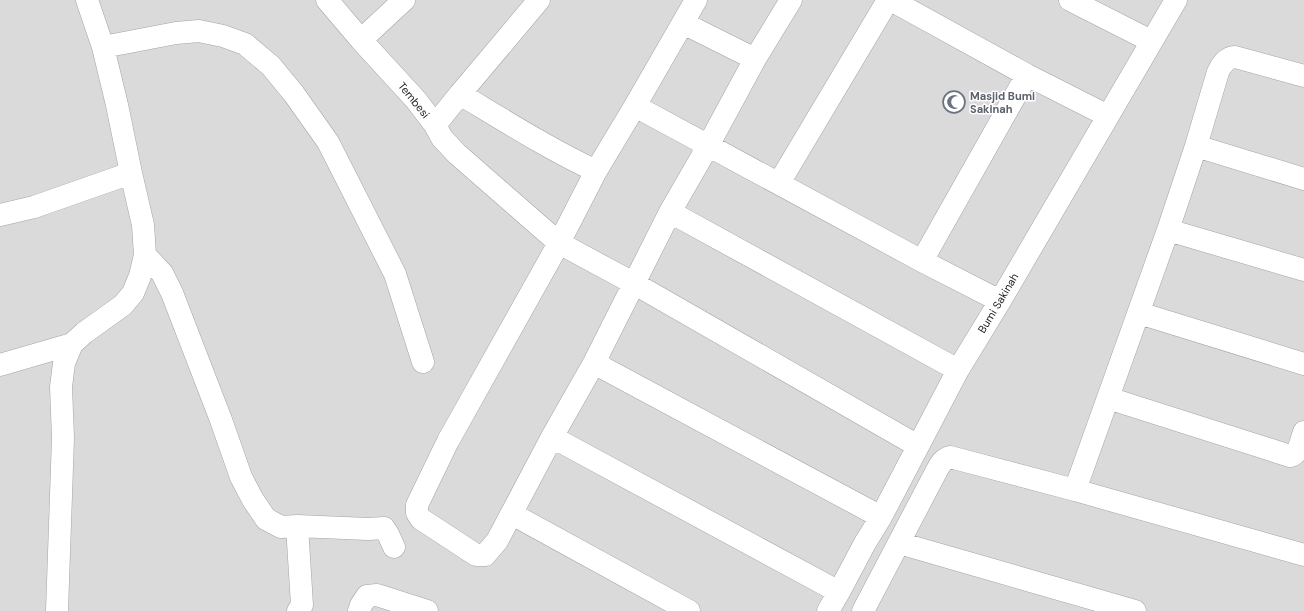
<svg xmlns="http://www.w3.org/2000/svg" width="1304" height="611" font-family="'DM Sans',sans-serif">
  <rect width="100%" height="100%" fill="#efede2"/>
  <path fill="#dbdada" d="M0 0H1304V611H0Z"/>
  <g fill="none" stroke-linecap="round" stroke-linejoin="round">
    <g stroke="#a4a4a4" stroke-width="23">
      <path id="street" d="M327 0 361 40 416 100 435 125 460 94C505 121 549 149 596 171
        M696 0 635 106 596 171 559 243 448 441 417 505V513L421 519 476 555H485L497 541 552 437 594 363 670 212 708 146 755 59 791 0
        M891 0 1027 75 1108 116
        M1070 0 1151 41
        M683 23 755 59
        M361 40 404 0
        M103 47 176 33 199 31 223 36 245 44 271 66 294 94 328 142 395 274 423 362
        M1304 76 1235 57C1227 57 1221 65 1218 72L1196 146 1168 230 1075 490 1304 555
        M460 94 539 0
        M635 106 922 261 1000 301
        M435 125 442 138 457 154 559 243 635 284 918 446
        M1196 146 1304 179
        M779 183 888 0
        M670 212 958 370
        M0 215 34 207 131 173
        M1168 230 1304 270
        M145 255 162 273 172 293 221 420 241 477 253 500 266 519 281 527 297 526 368 529 384 528 388 534 394 547
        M922 261 1027 75
        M1139 313 1304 364
        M594 363 881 517
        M0 365 72 344
        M1108 398 1290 456C1299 455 1301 440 1304 432
        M552 437 839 592
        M512 514 689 611
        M297 526 302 605 298 611
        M899 543 1135 611
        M57 611 63 438 61 387 64 363 72 344 84 333 123 305 133 293 140 276 145 255 143 225 131 173 117 105 103 47 87 0
        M359 611 361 605 367 596 377 595 427 611
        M828 611 839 592 865 543 881 517 958 370 1000 301 1176 0
        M863 611 937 470C940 464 943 459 950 457L1075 490"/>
    </g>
    <use href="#street" stroke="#fff" stroke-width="22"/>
  </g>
  <defs>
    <g id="mosque-ring" transform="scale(1.15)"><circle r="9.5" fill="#fff" stroke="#6b7280" stroke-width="1.5"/><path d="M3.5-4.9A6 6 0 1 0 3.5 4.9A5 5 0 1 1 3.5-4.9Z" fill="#6b7280"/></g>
  </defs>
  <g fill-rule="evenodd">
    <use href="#mosque-ring" x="954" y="102"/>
  </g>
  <g text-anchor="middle" stroke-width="3" stroke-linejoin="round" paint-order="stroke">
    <g font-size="11" font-weight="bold" fill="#5b616d" stroke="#fff" text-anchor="start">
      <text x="970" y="100">Masjid Bumi<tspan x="970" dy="13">Sakinah</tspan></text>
    </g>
    <g font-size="11" fill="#1d1d1d" stroke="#fff">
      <text transform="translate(414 100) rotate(51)" y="4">Tembesi</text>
      <text transform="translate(998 303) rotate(-59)" y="4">Bumi Sakinah</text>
    </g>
  </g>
</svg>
